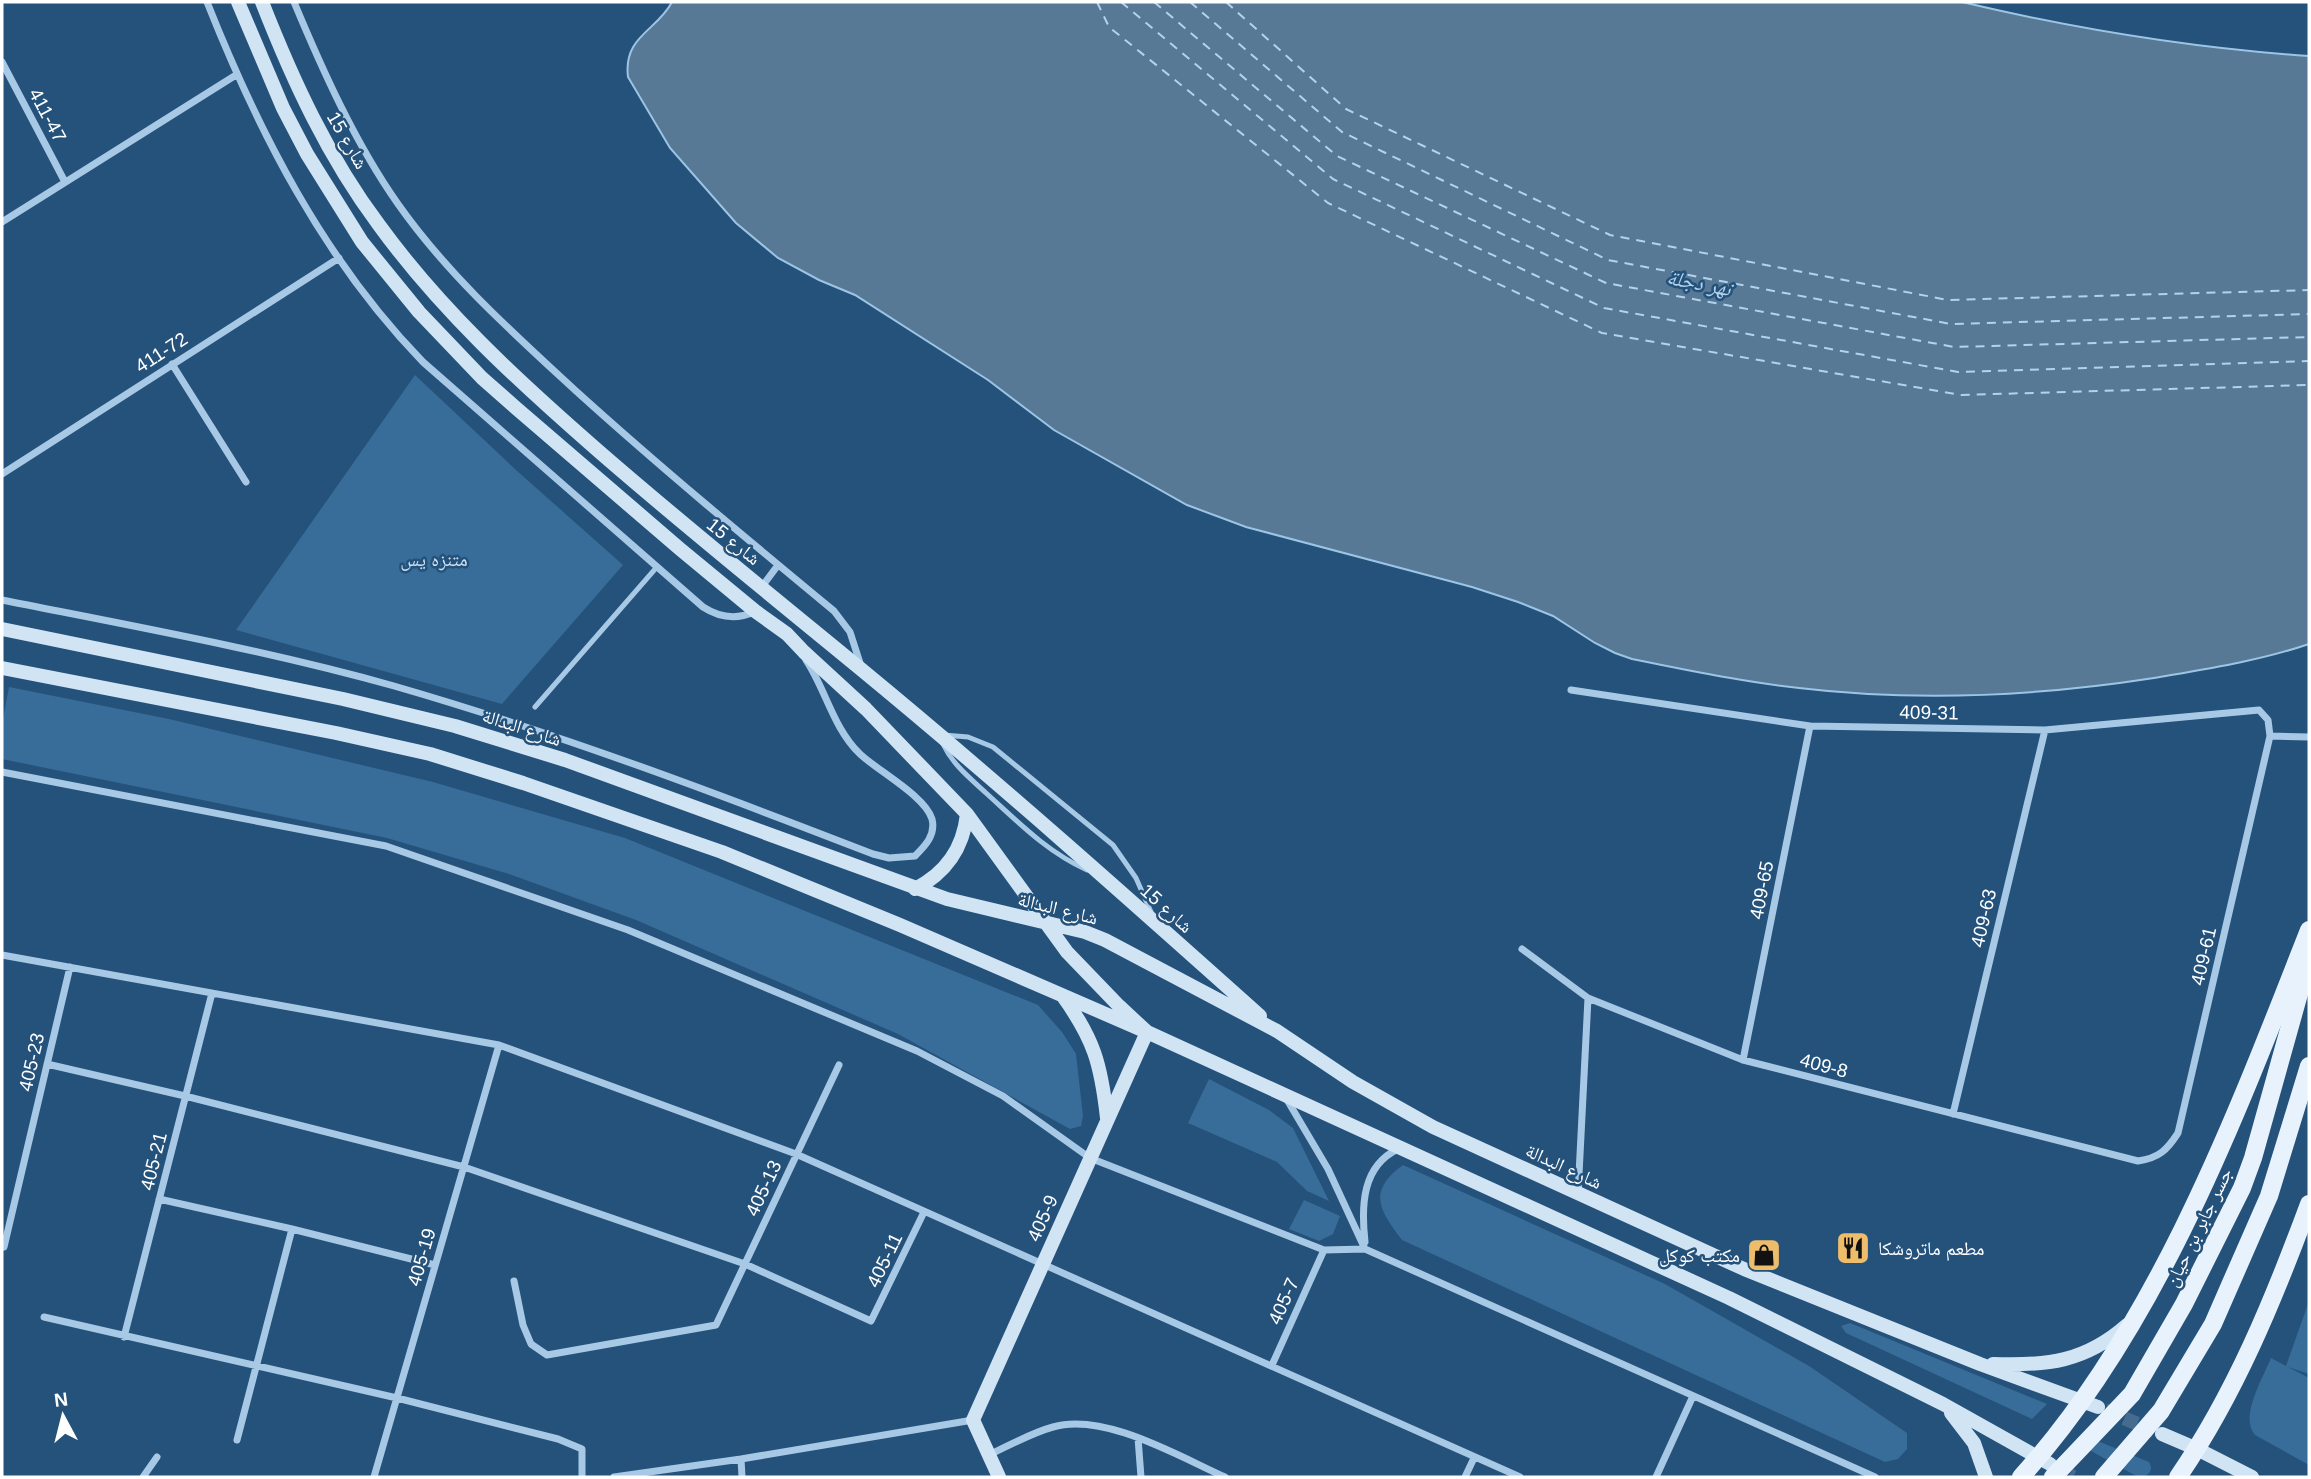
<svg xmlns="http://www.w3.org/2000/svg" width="2311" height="1479" font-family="Arial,'Noto Naskh Arabic',sans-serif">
  <rect width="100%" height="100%" fill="#24527b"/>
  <path fill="#386c99" d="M415 375 516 470 623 565 502 704 236 630Z
    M9 687 169 719 433 782 625 838 1038 1005 1062 1032 1076 1054 1083 1116 1081 1126 1070 1129 898 1034 636 920 509 874 387 838 2 759V724Z
    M1209 1079 1269 1110 1293 1128 1329 1201 1307 1191 1277 1162 1188 1123Z
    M1403 1165 1665 1284 1809 1366 1907 1433V1449L1898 1459 1885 1462 1402 1240C1379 1210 1367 1191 1403 1165Z
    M1304 1200 1340 1216 1333 1234 1319 1241 1289 1229Z
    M2309 1301V1374L2288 1367 2309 1378V1465L2255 1435C2239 1417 2263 1378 2271 1358L2286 1366Z
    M1850 1323 2047 1404 2032 1419 1846 1333 1841 1326Z
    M2088 1437 2149 1462C2155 1472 2147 1477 2138 1477L2082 1446Z"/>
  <path fill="#577996" stroke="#9cc5e5" stroke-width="2" d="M672 2H1962C2076 29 2193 48 2309 56V644C2259 661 2206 669 2154 678 2038 696 1917 702 1799 688 1743 682 1688 670 1632 659L1615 653 1595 643 1553 616 1518 602 1472 587 1246 527 1187 505 1054 430 988 380 855 295 819 280 778 258 736 223 670 148 628 77C623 36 657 31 672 2Z"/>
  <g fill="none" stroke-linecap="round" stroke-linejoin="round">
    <path stroke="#b3d3ec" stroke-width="2" stroke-dasharray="9 7" stroke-linecap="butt" d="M1097 2 1109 27 1328 203 1602 333 1961 395 2309 385
      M1121 2 1333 179 1604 308 1958 372 2309 361
      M1154 2 1337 156 1606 283 1954 347 2309 337
      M1190 2 1342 132 1608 260 1951 324 2309 314
      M1226 2 1346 109 1610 235 1948 300 2309 290"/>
    <path stroke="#456c8f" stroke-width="14" stroke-dasharray="14 7" stroke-linecap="butt" d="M2105 1410 2154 1431
      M2051 1465 2073 1477"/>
    <path stroke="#a8c9e5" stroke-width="5" d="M535 707 656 568
      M944 735 968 737 993 747 1113 845 1136 878 1151 912
      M943 744C953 765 970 778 986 793 1018 822 1047 852 1087 870"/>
    <path stroke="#a8c9e5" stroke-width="7" d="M207 2C259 133 324 260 423 362L703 607C720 618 736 620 754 612
      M294 2C322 69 355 143 398 204 448 275 512 332 576 391 660 467 747 539 834 611L850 632 861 666
      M2 62 65 182
      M2 222 236 75
      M172 364 246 482
      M2 474 339 258
      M761 588 778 565
      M2 600C133 626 265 650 394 686 557 733 716 793 873 854L889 858 915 856C925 846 936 835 932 819 925 796 878 771 860 754 833 728 826 690 806 660
      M2270 736 2309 737
      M2 772 386 846 628 930 917 1051 1003 1096 1090 1158 1324 1250 1365 1249 1875 1477
      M1522 949 1588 998 1743 1060 2138 1161C2159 1158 2167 1150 2178 1133L2270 736 2268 720 2259 710 2045 730 1810 726 1571 690
      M2 955 499 1045 796 1154 1520 1477
      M1743 1060 1810 726
      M47 1064 185 1096 464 1167 745 1264 871 1321 924 1212
      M1286 1098 1328 1169 1365 1249
      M1953 1114 2045 730
      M1578 1194 1588 998
      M159 1199 292 1229 435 1265
      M1365 1242C1361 1206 1362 1166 1398 1149
      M4 1247 70 967
      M514 1281 523 1325 531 1344 547 1355 716 1325 839 1065
      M44 1317 397 1398 558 1439 582 1449V1477
      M124 1337 212 993
      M1272 1365 1324 1250
      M1138 1438 1141 1477
      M237 1440 292 1229
      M989 1455C1010 1445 1031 1433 1053 1427 1104 1412 1178 1456 1225 1477
      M741 1459 742 1477
      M143 1477 157 1457
      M374 1477 499 1045
      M614 1477 741 1459 973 1420
      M1465 1477 1474 1458
      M1656 1477 1693 1396"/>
    <path stroke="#d1e4f4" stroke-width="14" d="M238 2 283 108 307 154 362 242 419 312 482 378 516 408 680 549 755 611 787 634 804 652 866 709 967 814 1067 952 1119 1006 1147 1032 973 1420 999 1477
      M262 2C293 81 328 157 379 225 440 309 517 380 595 448 682 524 772 596 862 670 998 782 1129 899 1260 1016
      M2 629 343 699 455 726 565 760 947 899 1085 932 1105 940 1277 1031 1353 1082 1433 1127 1744 1269 1980 1364 2098 1407
      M2 668 336 733 430 754 523 783 722 852 900 925 1147 1032 1729 1298 1943 1404 2050 1464
      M915 889C946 873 963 849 967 814
      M1062 995C1094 1039 1101 1064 1107 1118
      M1993 1364C2047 1366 2085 1362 2127 1325
      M1951 1413 1974 1443 1986 1477
      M2162 1434 2197 1449 2252 1477"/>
    <path stroke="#e8f2fc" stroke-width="18" d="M2021 1477C2157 1327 2236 1116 2309 930
      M2178 1477C2235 1394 2274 1299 2309 1204"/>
    <path stroke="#e8f2fc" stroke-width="18" d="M2053 1477 2132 1394 2184 1304 2242 1188 2253 1158 2309 958
      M2104 1477 2161 1411 2213 1324 2269 1196 2309 1066"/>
  </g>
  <defs>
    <g id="restaurant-square" transform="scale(1.75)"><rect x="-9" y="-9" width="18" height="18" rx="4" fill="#eebd6c" stroke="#24527b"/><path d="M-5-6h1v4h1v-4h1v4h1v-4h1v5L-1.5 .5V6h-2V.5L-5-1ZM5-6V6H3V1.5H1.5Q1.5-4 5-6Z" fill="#111"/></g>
    <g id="shop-square" transform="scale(1.75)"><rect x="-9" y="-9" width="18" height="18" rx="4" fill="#eebd6c" stroke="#24527b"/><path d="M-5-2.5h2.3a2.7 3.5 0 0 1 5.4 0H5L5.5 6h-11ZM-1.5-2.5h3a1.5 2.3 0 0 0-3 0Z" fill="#111"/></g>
  </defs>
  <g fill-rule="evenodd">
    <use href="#restaurant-square" x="1853" y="1248"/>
    <use href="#shop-square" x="1764" y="1255"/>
  </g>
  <g text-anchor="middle" stroke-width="5" stroke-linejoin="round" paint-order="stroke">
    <g font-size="19" fill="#fff" stroke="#24527b">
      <text transform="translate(48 115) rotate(62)" y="7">411-47</text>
      <text transform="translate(348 140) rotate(60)" y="7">شارع 15</text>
      <text transform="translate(161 352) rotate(-33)" y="7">411-72</text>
      <text transform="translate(734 541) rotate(39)" y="7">شارع 15</text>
      <text transform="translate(1929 712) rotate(1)" y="7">409-31</text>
      <text transform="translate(522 727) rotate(18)" y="7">شارع البدالة</text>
      <text transform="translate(1761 890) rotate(-79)" y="7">409-65</text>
      <text transform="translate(1058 908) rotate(14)" y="7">شارع البدالة</text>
      <text transform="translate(1167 908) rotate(42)" y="7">شارع 15</text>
      <text transform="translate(1983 918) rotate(-77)" y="7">409-63</text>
      <text transform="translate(2203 956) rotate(-77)" y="7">409-61</text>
      <text transform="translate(31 1062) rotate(-77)" y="7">405-23</text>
      <text transform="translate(1824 1065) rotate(15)" y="7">409-8</text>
      <text transform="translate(153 1161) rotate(-76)" y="7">405-21</text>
      <text transform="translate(1564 1166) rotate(25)" y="7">شارع البدالة</text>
      <text transform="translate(763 1188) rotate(-65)" y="7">405-13</text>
      <text transform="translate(1042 1218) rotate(-66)" y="7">405-9</text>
      <text transform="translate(2198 1227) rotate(-64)" y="7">جسر جابر بن حيان</text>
      <text transform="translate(421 1257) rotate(-74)" y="7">405-19</text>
      <text transform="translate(884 1260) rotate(-64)" y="7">405-11</text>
      <text transform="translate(1283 1301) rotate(-66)" y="7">405-7</text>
    </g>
    <g font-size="19" fill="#cbe1f4" stroke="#24527b">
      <text x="434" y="566">متنزه يس</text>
    </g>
    <g font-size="19" fill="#fff" stroke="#24527b" text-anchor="start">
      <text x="1878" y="1255">مطعم ماتروشكا</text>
      <text x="1740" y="1262" text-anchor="end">مكتب كوكل</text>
    </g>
    <g font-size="21" font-style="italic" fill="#b3d3ec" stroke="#24527b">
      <text transform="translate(1699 283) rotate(11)" y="7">نهر دجلة</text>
    </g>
  </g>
  <rect width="2311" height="1479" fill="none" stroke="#ffffff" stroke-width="7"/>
  <g transform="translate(63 1416) rotate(353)" stroke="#24527b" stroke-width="5" paint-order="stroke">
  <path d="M0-5L12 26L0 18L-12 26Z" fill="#ffffff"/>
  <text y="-10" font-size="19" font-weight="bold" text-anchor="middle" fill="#ffffff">N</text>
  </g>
</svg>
